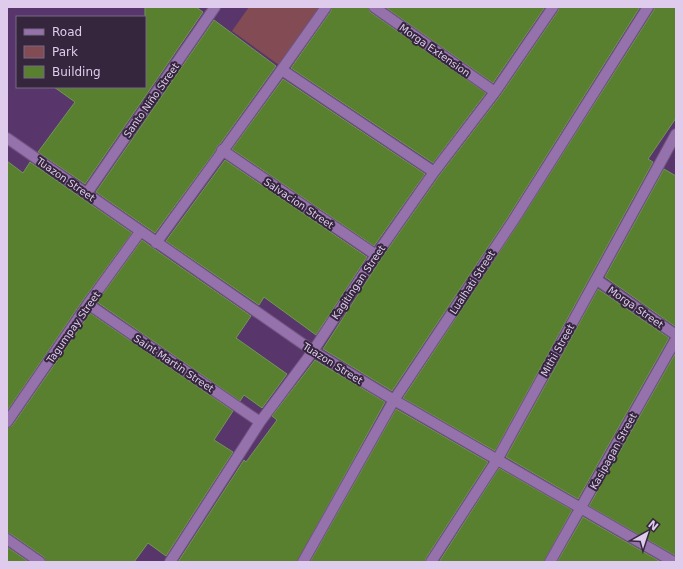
<svg xmlns="http://www.w3.org/2000/svg" width="683" height="569" font-family="'DejaVu Sans',sans-serif">
  <rect width="100%" height="100%" fill="#58366c"/>
  <path fill="#834b53" d="M249 7H321L279 65 232 31Z"/>
  <path fill="#58802f" stroke="#739557" d="M145 7H196L203 12 85 184 38 152 75 102 54 87H145Z
    M332 7H368L370 12 486 93 433 163 291 68 331 11Z
    M385 7H545L493 83Z
    M559 7H640L508 217 392 391 323 349 381 259 439 176 500 96 558 11Z
    M654 7H676V118L648 159 653 162 495 451 403 398 518 224 654 10Z
    M214 20 276 66 220 144 217 146 216 150 155 233 96 192Z
    M283 79 425 174 374 246 232 149Z
    M225 160 367 257 316 335 264 297 259 305 166 241Z
    M7 161 23 173 30 162 132 233 83 300 7 411Z
    M664 169 676 176V327L605 277Z
    M142 240 153 248 251 316 236 338 287 374 262 408 244 395 240 401 97 302Z
    M598 289 669 338 578 499 506 457Z
    M90 313 233 411 214 440 233 452 166 556 148 543 134 562H46L44 557 11 534 7 533V428L12 426Z
    M676 352V556L589 506Z
    M315 360 385 402 297 562H178L244 460 246 462 277 420 272 416Z
    M396 409 488 462 426 558 425 562H310Z
    M499 468 572 510 544 562H439Z
    M583 517 661 562H557Z
    M7 547 29 562H7Z"/>
  <g fill="none" stroke-linecap="round" stroke-linejoin="round">
    <g stroke="#705481" stroke-width="12">
      <path id="minor" d="M374 7 495 92
        M282 70 434 172
        M7 138 313 351 394 400 674 562
        M222 150 376 255
        M87 193 215 7
        M156 243C213 164 271 86 326 7
        M597 280 676 335
        M88 304 260 422
        M7 422 88 304 140 232
        M7 539 40 562
        M170 562 260 422 313 351 376 255 434 172 495 92 553 7
        M303 562 394 400 513 221 648 7
        M431 562 497 460 676 134
        M550 562 676 339"/>
    </g>
    <use href="#minor" stroke="#9572ac" stroke-width="10"/>
  </g>
  <g text-anchor="middle" stroke-width="4" stroke-linejoin="round" paint-order="stroke">
    <g font-size="10" fill="#dfccec" stroke="#35263e">
      <text transform="translate(435 50) rotate(35)" y="4">Morga Extension</text>
      <text transform="translate(151 100) rotate(-55)" y="4">Santo Niño Street</text>
      <text transform="translate(66 179) rotate(35)" y="4">Tuazon Street</text>
      <text transform="translate(299 203) rotate(34)" y="4">Salvacion Street</text>
      <text transform="translate(358 282) rotate(-56)" y="4">Kagitingan Street</text>
      <text transform="translate(472 282) rotate(-57)" y="4">Lualhati Street</text>
      <text transform="translate(636 307) rotate(35)" y="4">Morga Street</text>
      <text transform="translate(73 327) rotate(-55)" y="4">Tagumpay Street</text>
      <text transform="translate(557 350) rotate(-61)" y="4">Mithi Street</text>
      <text transform="translate(174 363) rotate(34)" y="4">Saint Martin Street</text>
      <text transform="translate(333 363) rotate(32)" y="4">Tuazon Street</text>
      <text transform="translate(613 451) rotate(-61)" y="4">Kasipagan Street</text>
    </g>
  </g>
  <rect width="683" height="569" fill="none" stroke="#dfccec" stroke-width="16"/>
  <rect x="16" y="16" width="130" height="72" fill="#35263e" stroke="#796884"/>
  <rect x="24" y="29" width="20" height="6" fill="#9572ac" stroke="#796884"/>
  <text x="52" y="36" font-size="12" fill="#dfccec">Road</text>
  <rect x="24" y="46" width="20" height="12" fill="#834b53" stroke="#796884"/>
  <text x="52" y="56" font-size="12" fill="#dfccec">Park</text>
  <rect x="24" y="66" width="20" height="12" fill="#58802f" stroke="#796884"/>
  <text x="52" y="76" font-size="12" fill="#dfccec">Building</text>
  <g transform="translate(647 533) rotate(39)" stroke="#35263e" stroke-width="3" paint-order="stroke">
  <path d="M0-3L7 15L0 10L-7 15Z" fill="#dfccec"/>
  <text y="-6" font-size="11" font-weight="bold" text-anchor="middle" fill="#dfccec">N</text>
  </g>
</svg>
